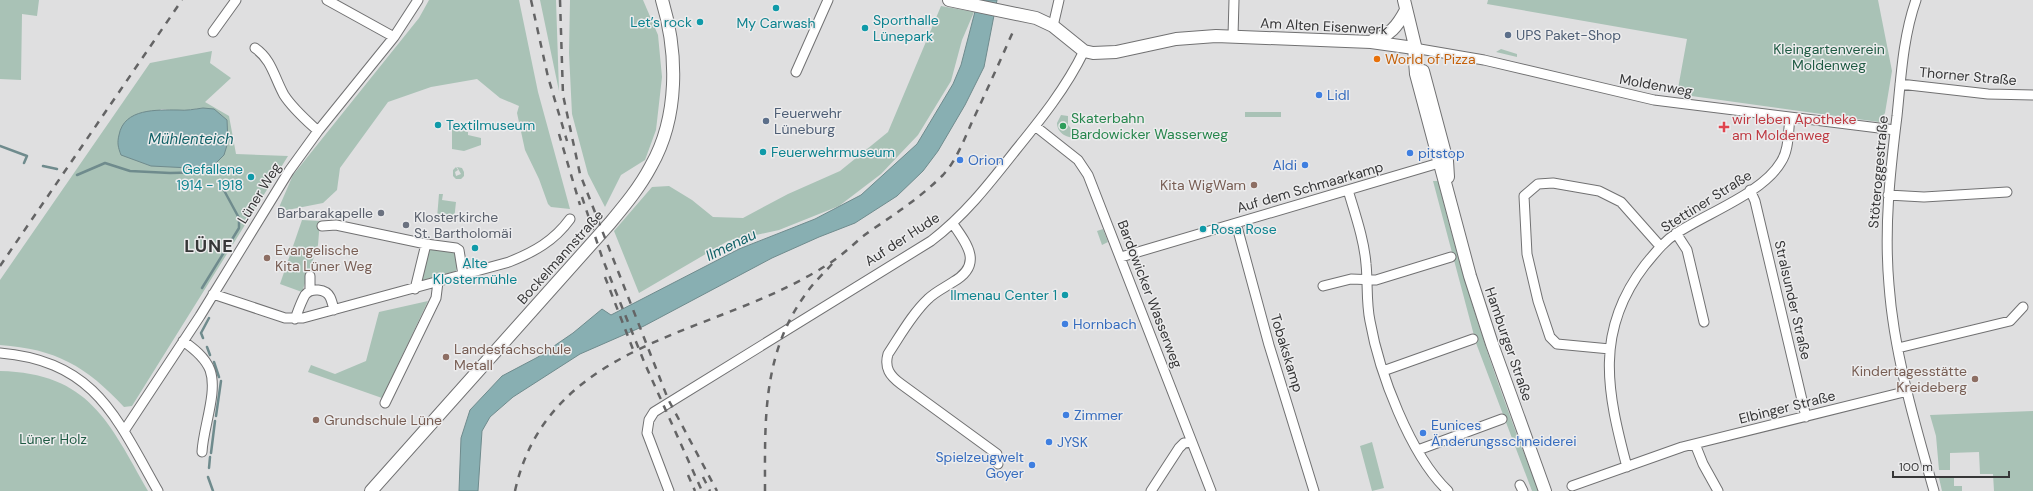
<svg xmlns="http://www.w3.org/2000/svg" width="2033" height="491" font-family="'DM Sans',sans-serif">
  <rect width="100%" height="100%" fill="#dfdfe0"/>
  <path fill="#a9c2b6" fill-rule="evenodd" d="M0 0H39L37 16 22 14 21 80 0 79Z
    M429 0H519L538 92 570 209 551 207 548 204 539 179 525 150 517 113 519 106 500 98 477 79 431 87 388 102 340 168 337 190 323 203 277 212 293 175 419 18Z
    M540 0H556L559 91Z
    M570 0H643L658 35 662 77 656 130 645 160 621 175 605 207 588 174 572 114 569 53Z
    M1488 0H1878L1892 71 1885 113 1879 122 1677 94 1687 39 1487 4Z
    M941 6 974 12 962 40 951 81 918 135 881 174 839 206 779 230 728 241 639 293 614 231 652 187 669 186 692 200 713 217 743 218 788 194 840 171 888 132Z
    M1501 49 1517 54V57L1496 52Z
    M212 51 210 63 231 78 205 102 229 116 236 154 288 156 132 406 124 407C86 366 56 349 0 345V280L150 63ZM203 108 166 166H151L132 158 161 109 180 111Z
    M1245 112H1281V117H1245Z
    M1061 115 1068 116V125L1076 134 1077 138C1068 138 1057 134 1057 123Z
    M452 127 468 132V135L481 138V145L464 151 452 149Z
    M456 167 458 170 455 172 456 176 461 174 457 167 462 168 464 172V176L461 179H456L453 176V170Z
    M1433 181H1438C1464 287 1498 390 1539 491H1532L1476 343Z
    M439 194H443L442 200 456 202 454 220 437 218Z
    M302 220 320 221 318 245 302 292 280 284Z
    M1103 229 1108 242 1102 245 1097 231Z
    M430 248 454 250 458 264 456 271 420 281Z
    M428 301 382 398 308 372 311 365 335 374 366 361 379 312Z
    M0 371C89 373 109 422 148 491H0Z
    M2033 411V491H1994L1993 474H1980L1979 452 1950 453V470H1939L1936 436 1930 415Z
    M1372 442 1384 488 1372 491 1360 446Z
    M1954 477V486H1962V491H1942L1939 478Z"/>
  <path fill="#88afb2" stroke="#6f8b8d" d="M978 0H997L984 67 965 105 938 151 923 171 897 196 855 223 819 237 772 258 644 326 580 354 513 397 490 417 482 431 478 491H459L461 438 470 410 502 376 538 357 573 333 602 309 611 315 739 249 815 219 861 195 917 144 953 84 961 65Z
    M203 108 214 109 227 120 228 142 224 155 214 165 190 168 151 166 121 155C118 147 117 143 119 135 124 108 157 110 178 110 186 111 195 109 203 108Z"/>
  <g fill="none" stroke-linecap="round" stroke-linejoin="round">
    <path stroke="#6f8b8d" stroke-width="2.5" d="M0 146 27 156 24 163
      M43 166 57 169
      M77 175 105 163 130 171 170 173 212 172
      M202 288 239 228V218L220 183
      M203 338 201 333 209 318
      M207 347 210 355
      M214 362 219 377
      M216 416 221 381
      M211 453 215 421
      M209 468 210 457
      M208 477 213 491"/>
    <g stroke="#717172" stroke-width="11">
      <path id="minor" d="M327 0 394 37
        M1916 0C1903 37 1901 77 1897 116 1890 172 1884 228 1889 285 1894 354 1915 424 1934 491
        M1053 26 1059 0
        M213 32 236 0
        M1233 36 1234 0
        M255 48C272 60 274 77 284 95 293 109 306 120 318 131
        M1414 48 1484 60 1654 100 1895 130
        M796 72 828 0
        M1900 84 1988 94 2033 95
        M1035 126 1078 160 1088 175 1211 491
        M1348 190C1355 214 1364 239 1366 264 1368 283 1366 302 1370 321 1379 372 1410 455 1448 491
        M1750 190 1755 201 1806 417
        M1888 195 1924 197 2007 192
        M1236 223 1269 345 1314 491
        M953 224C968 245 983 265 953 282 944 288 935 292 928 299 912 314 900 336 888 354 884 368 890 376 901 384L997 454 998 464
        M322 226 336 225 426 244 456 248 459 250 463 275
        M1676 233 1687 250 1704 322
        M1121 257 1439 163
        M310 276V291
        M1323 286 1351 279 1376 280 1451 257
        M415 289 426 244
        M213 294 285 318H303L509 262C534 252 554 241 570 219
        M295 319C298 311 301 302 305 295 311 287 326 289 330 297 332 301 333 306 334 310
        M183 341C193 348 205 357 210 370 218 392 203 428 202 452
        M1898 348 2010 321 2023 307
        M1610 349 1557 344 1550 337 1538 301 1527 254 1524 196 1538 184 1553 183 1599 191 1621 202 1660 246
        M0 353C95 361 116 417 158 491
        M1383 371 1473 339
        M385 403 436 298 438 282
        M124 431 200 316 289 171 318 131 394 37 418 0
        M1695 444 1703 464 1718 491
        M1418 450 1502 419
        M1627 467C1607 392 1594 331 1645 265 1655 253 1664 241 1677 233 1707 213 1763 193 1781 162 1789 150 1788 133 1790 118
        M1520 485 1523 491
        M1572 486 1682 447 1908 391
        M669 491 647 433 649 420 654 412 931 241C965 215 989 184 1015 151 1041 119 1066 88 1084 51
        M1151 491 1179 448 1184 443 1192 442"/>
    </g>
    <g stroke="#717172" stroke-width="14">
      <path id="major" d="M949 0 1036 18 1053 26 1084 51 1093 53 1116 52 1176 39 1216 36 1371 42 1414 48
        M1404 0 1417 54
        M1372 41C1390 35 1397 27 1406 10
        M1414 48 1416 74 1470 276 1492 344 1545 491
        M1423 71 1447 161 1448 177
        M371 491 610 223C625 205 640 187 651 166 679 117 678 53 662 0"/>
    </g>
    <use href="#minor" stroke="#fff" stroke-width="9"/>
    <use href="#major" stroke="#fff" stroke-width="12"/>
    <path stroke="#646465" stroke-width="2.5" stroke-dasharray="7 7" stroke-linecap="butt" d="M531 0 548 77 567 141
      M560 0 563 95 580 174 668 399 717 491
      M559 134 580 205
      M582 197 603 260 645 364 702 491
      M0 266 182 0
      M605 277 634 352
      M688 475 695 491
      M703 477 710 491
      M515 491C544 359 676 339 779 291 800 281 823 269 841 255 850 248 858 240 866 234 893 215 919 199 943 175 956 161 964 140 972 122 987 90 1001 59 1015 27
      M765 491C765 421 762 355 805 295 813 283 824 273 833 263"/>
  </g>
  <g fill="#0f9aa8" stroke="#ececed" stroke-width="1.5">
    <circle cx="776" cy="8" r="4"/>
    <circle cx="700" cy="22" r="4"/>
    <circle cx="865" cy="28" r="4"/>
    <circle cx="438" cy="125" r="4"/>
    <circle cx="763" cy="152" r="4"/>
    <circle cx="251" cy="177" r="4"/>
    <circle cx="1203" cy="229" r="4"/>
    <circle cx="475" cy="248" r="4"/>
    <circle cx="1065" cy="295" r="4"/>
  </g>
  <g fill="#5c6f8a" stroke="#ececed" stroke-width="1.5">
    <circle cx="1508" cy="35" r="4"/>
    <circle cx="766" cy="121" r="4"/>
  </g>
  <circle fill="#e8710a" stroke="#ececed" stroke-width="1.5" cx="1377" cy="59" r="4"/>
  <g fill="#3f7fe0" stroke="#ececed" stroke-width="1.5">
    <circle cx="1319" cy="95" r="4"/>
    <circle cx="1410" cy="153" r="4"/>
    <circle cx="960" cy="160" r="4"/>
    <circle cx="1305" cy="165" r="4"/>
    <circle cx="1065" cy="324" r="4"/>
    <circle cx="1066" cy="415" r="4"/>
    <circle cx="1423" cy="433" r="4"/>
    <circle cx="1049" cy="442" r="4"/>
    <circle cx="1032" cy="465" r="4"/>
  </g>
  <circle fill="#2e9e5b" stroke="#ececed" stroke-width="1.5" cx="1063" cy="126" r="4"/>
  <path fill="#e0444e" stroke="#ececed" stroke-width="1.5" d="M1722 121h4v4h4v4h-4v4h-4v-4h-4v-4h4z"/>
  <g fill="#8d6e63" stroke="#ececed" stroke-width="1.5">
    <circle cx="1254" cy="185" r="4"/>
    <circle cx="267" cy="258" r="4"/>
    <circle cx="446" cy="357" r="4"/>
    <circle cx="1975" cy="379" r="4"/>
    <circle cx="316" cy="420" r="4"/>
  </g>
  <g fill="#6b7280" stroke="#ececed" stroke-width="1.5">
    <circle cx="381" cy="213" r="4"/>
    <circle cx="406" cy="225" r="4"/>
  </g>
  <g text-anchor="middle" stroke-width="3" stroke-linejoin="round" paint-order="stroke">
    <g font-size="14" fill="#0d838f" stroke="#ececed" text-anchor="start">
      <text x="873" y="25">Sporthalle<tspan x="873" dy="16">Lünepark</tspan></text>
      <text x="692" y="27" text-anchor="end">Let’s rock</text>
      <text x="776" y="28" text-anchor="middle">My Carwash</text>
      <text x="446" y="130">Textilmuseum</text>
      <text x="771" y="157">Feuerwehrmuseum</text>
      <text x="243" y="174" text-anchor="end">Gefallene<tspan x="243" dy="16">1914 - 1918</tspan></text>
      <text x="1211" y="234">Rosa Rose</text>
      <text x="475" y="268" text-anchor="middle">Alte<tspan x="475" dy="16">Klostermühle</tspan></text>
      <text x="1057" y="300" text-anchor="end">Ilmenau Center 1</text>
    </g>
    <g font-size="14" fill="#363637" stroke="#ececed">
      <text transform="translate(1324 26) rotate(3)" y="5">Am Alten Eisenwerk</text>
      <text transform="translate(1968 76) rotate(5)" y="5">Thorner Straße</text>
      <text transform="translate(1656 85) rotate(10)" y="5">Moldenweg</text>
      <text transform="translate(1878 172) rotate(-85)" y="5">Stöteroggestraße</text>
      <text transform="translate(1310 187) rotate(-16)" y="5">Auf dem Schmaarkamp</text>
      <text transform="translate(259 193) rotate(-58)" y="5">Lüner Weg</text>
      <text transform="translate(1706 201) rotate(-32)" y="5">Stettiner Straße</text>
      <text transform="translate(902 239) rotate(-33)" y="5">Auf der Hude</text>
      <text transform="translate(560 257) rotate(-48)" y="5">Bockelmannstraße</text>
      <text transform="translate(1150 294) rotate(69)" y="5">Bardowicker Wasserweg</text>
      <text transform="translate(1793 300) rotate(77)" y="5">Stralsunder Straße</text>
      <text transform="translate(1509 344) rotate(71)" y="5">Hamburger Straße</text>
      <text transform="translate(1287 353) rotate(73)" y="5">Tobakskamp</text>
      <text transform="translate(1787 407) rotate(-14)" y="5">Elbinger Straße</text>
    </g>
    <g font-size="14" fill="#4e5e75" stroke="#ececed" text-anchor="start">
      <text x="1516" y="40">UPS Paket-Shop</text>
      <text x="774" y="118">Feuerwehr<tspan x="774" dy="16">Lüneburg</tspan></text>
    </g>
    <g font-size="14" fill="#1f5a43" stroke="#ececed">
      <text x="1829" y="54">Kleingartenverein<tspan x="1829" dy="16">Moldenweg</tspan></text>
      <text x="53" y="444">Lüner Holz</text>
    </g>
    <g font-size="14" fill="#c56008" stroke="#ececed" text-anchor="start">
      <text x="1385" y="64">World of Pizza</text>
    </g>
    <g font-size="14" fill="#366cbe" stroke="#ececed" text-anchor="start">
      <text x="1327" y="100">Lidl</text>
      <text x="1418" y="158">pitstop</text>
      <text x="968" y="165">Orion</text>
      <text x="1297" y="170" text-anchor="end">Aldi</text>
      <text x="1073" y="329">Hornbach</text>
      <text x="1074" y="420">Zimmer</text>
      <text x="1431" y="430">Eunices<tspan x="1431" dy="16">Änderungsschneiderei</tspan></text>
      <text x="1057" y="447">JYSK</text>
      <text x="1024" y="462" text-anchor="end">Spielzeugwelt<tspan x="1024" dy="16">Goyer</tspan></text>
    </g>
    <g font-size="14" fill="#27864d" stroke="#ececed" text-anchor="start">
      <text x="1071" y="123">Skaterbahn<tspan x="1071" dy="16">Bardowicker Wasserweg</tspan></text>
    </g>
    <g font-size="14" fill="#be3a42" stroke="#ececed" text-anchor="start">
      <text x="1732" y="124">wir leben Apotheke<tspan x="1732" dy="16">am Moldenweg</tspan></text>
    </g>
    <g font-size="14" fill="#785e54" stroke="#ececed" text-anchor="start">
      <text x="1246" y="190" text-anchor="end">Kita WigWam</text>
      <text x="275" y="255">Evangelische<tspan x="275" dy="16">Kita Lüner Weg</tspan></text>
      <text x="454" y="354">Landesfachschule<tspan x="454" dy="16">Metall</tspan></text>
      <text x="1967" y="376" text-anchor="end">Kindertagesstätte<tspan x="1967" dy="16">Kreideberg</tspan></text>
      <text x="324" y="425">Grundschule Lüne</text>
    </g>
    <g font-size="14" fill="#5b616d" stroke="#ececed" text-anchor="end">
      <text x="373" y="218">Barbarakapelle</text>
      <text x="414" y="222" text-anchor="start">Klosterkirche<tspan x="414" dy="16">St. Bartholomäi</tspan></text>
    </g>
    <g font-size="15" font-style="italic" fill="#126268" stroke="#ececed">
      <text x="191" y="144">Mühlenteich</text>
      <text transform="translate(731 245) rotate(-26)" y="5">Ilmenau</text>
    </g>
    <g font-size="18" font-weight="bold" letter-spacing="1" fill="#363637" stroke="#ececed">
      <text x="209" y="252">LÜNE</text>
    </g>
  </g>
  <path d="M1893 471v6h116v-6" fill="none" stroke="#363637" stroke-width="2"/>
  <text x="1899" y="471" font-size="12" fill="#363637" stroke="#ececed" stroke-width="3" paint-order="stroke">100 m</text>
</svg>
